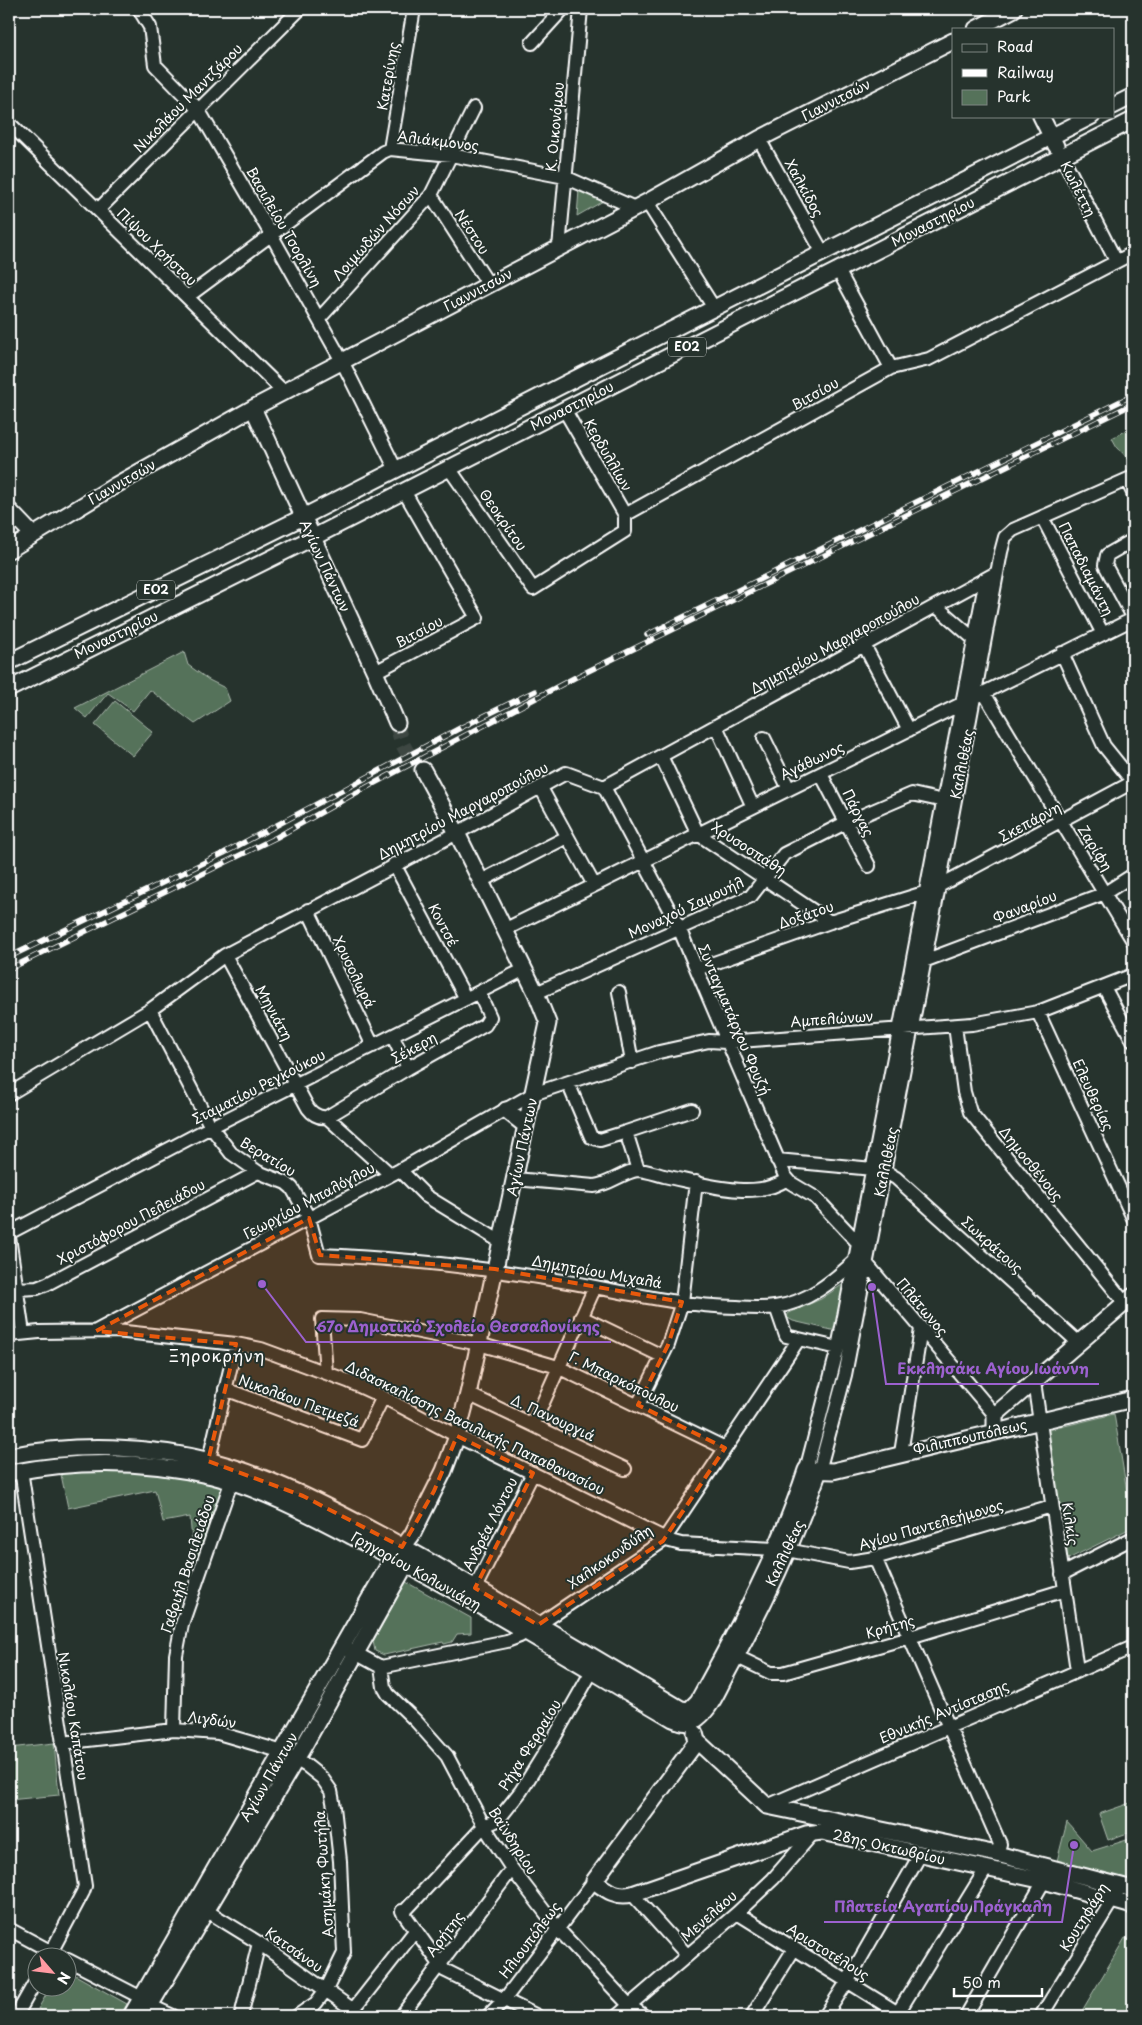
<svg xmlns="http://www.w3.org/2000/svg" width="1142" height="2025" font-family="'Playpen Sans',sans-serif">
  <rect width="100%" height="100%" fill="#26332d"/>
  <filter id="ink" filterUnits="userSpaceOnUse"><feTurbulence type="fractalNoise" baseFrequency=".02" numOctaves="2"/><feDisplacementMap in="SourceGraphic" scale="10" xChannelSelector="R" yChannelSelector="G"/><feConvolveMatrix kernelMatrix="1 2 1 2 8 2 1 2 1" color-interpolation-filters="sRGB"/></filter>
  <g filter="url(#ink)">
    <path fill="#55725a" stroke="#aab8ac" d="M579 190 605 200 577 216Z
      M1133 427V464L1117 447 1112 438Z
      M184 652 188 665 209 680 225 688 230 701 195 724 150 690 133 711 108 693 87 718 75 708Z
      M115 701 153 732 133 756 95 725Z
      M842 1285 844 1286 836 1331 793 1321 786 1317 789 1313 821 1299Z
      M1114 1414 1133 1527 1062 1562 1044 1431Z
      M94 1462 231 1482 201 1569 194 1567 190 1517 163 1522 155 1490 68 1508 59 1465Z
      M406 1582 471 1618V1633L457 1634 452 1642 444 1644 443 1642 384 1655 375 1651 373 1641Z
      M54 1743 59 1795 9 1800V1748Z
      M1133 1802V1831L1108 1840 1099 1814Z
      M1067 1822 1092 1851 1133 1838V1881L1057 1861Z
      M1125 1938 1133 1942V2016H1079Z
      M68 1971 127 2004 120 2016H52L38 2009 50 1988H68Z"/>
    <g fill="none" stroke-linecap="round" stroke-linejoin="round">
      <path stroke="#3c4742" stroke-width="15" stroke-dasharray="15 8" stroke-linecap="butt" d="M397 723C400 744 407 755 423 770"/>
      <g stroke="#fff" stroke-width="16">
        <path id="minor" d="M139 9 150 27 155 65 198 109 272 236 342 361 396 470
          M532 43 563 9
          M9 123 284 392
          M759 139 823 253
          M390 149 414 9
          M1062 156 1116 261
          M431 195 489 285
          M647 202 714 308
          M98 210 300 9
          M559 248 581 9
          M838 270 891 368
          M187 297 383 152 390 149 451 155 565 177 635 208
          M319 319 431 195 474 108
          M564 409 625 515
          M449 468 533 589 625 531V515L891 368 929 359 1133 253
          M1127 480 1133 493
          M1042 517 1103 634
          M1133 540 1107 555 1105 565 1133 617
          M936 606 975 640
          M864 645 909 730
          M1062 653 1104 746 1133 782
          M375 672 477 618 404 491
          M984 693 1133 941
          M716 726 753 807
          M764 738 789 789
          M661 756 698 834 830 922
          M821 774 869 866
          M604 787 679 928 785 1176 791 1183 816 1198 859 1244
          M541 788 594 885
          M394 864 466 999
          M481 881 567 837
          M939 886 1133 782
          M308 910 373 1046
          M504 930 1133 619
          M225 955 308 1108C313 1115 319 1118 327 1117L408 1068 485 1025 490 1017 479 993
          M924 961 1105 893 1133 875
          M697 969 830 922 927 892
          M1104 987 1133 1041
          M619 992 632 1062
          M536 993 751 896 784 854 847 822 912 794 944 801
          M150 1010 211 1127 231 1153 258 1172 286 1183 292 1188 309 1218 319 1255C403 1258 485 1268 568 1282 624 1292 680 1306 737 1307 749 1308 763 1309 775 1307 807 1303 833 1281 856 1260
          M1038 1012 1133 1218
          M955 1026 964 1092 970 1112 1125 1303
          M393 1037 408 1068
          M568 1083 591 1137 600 1140 626 1132 638 1170
          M9 1094 150 1010 225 955 457 833 566 773 604 787 996 573
          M327 1117 390 1174
          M626 1132 692 1110
          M777 1160 873 1169
          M400 1170 426 1196 501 1242
          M884 1171 896 1178 1079 1343
          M515 1179 594 1186C609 1185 623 1172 637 1170 645 1170 656 1174 664 1176 700 1183 755 1202 787 1179
          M9 1233 211 1127 523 970
          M9 1237 23 1333
          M866 1263 995 1415
          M16 1289 37 1288 47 1284 258 1172
          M776 1307 786 1336 799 1339
          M581 1317 662 1356
          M96 1331 400 1170 533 1094 659 1052 709 1041 726 1042 972 1024 1038 1012 1133 975
          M9 1335 39 1332 116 1331 236 1344 261 1349 348 1381 383 1397 457 1436 670 1541 681 1544 775 1549
          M326 1373 322 1319 360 1320 479 1344 558 1367 725 1448
          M1034 1382 1077 1670
          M225 1389 362 1440 383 1397
          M468 1394 625 1469
          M638 1405 668 1345 682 1302 696 1182
          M533 1425 595 1287
          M901 1453 921 1329
          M207 1468 236 1344
          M21 1470 85 1886 83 1892 48 1958
          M806 1470 838 1348 986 579
          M819 1471 845 1375 939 886 1001 552 1005 537 1013 530 1133 477
          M787 1550 849 1562 875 1558 1052 1506
          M875 1558 1000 1844 997 1854
          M1062 1574 1133 1538
          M475 1588 533 1473
          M348 1649 381 1667 507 1641 520 1636 538 1625 663 1541 799 1339 838 1348
          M729 1653 771 1673H783L910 1637 1065 1590
          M381 1667 384 1687 388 1694 416 1721 447 1756 484 1826 512 1869 558 1929 629 2005 644 2016
          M174 1730 176 1655 182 1624 234 1474
          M62 1743 174 1730 218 1733 283 1752 307 1766 322 1778 331 1791 334 1807 340 1861 344 1953 326 1990 316 2003 297 2016
          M767 1806 1133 1647
          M632 1894 687 1955
          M207 1911 259 1943 362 2016
          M402 1911 444 1970 537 2016
          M403 1913 484 1826 498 1820 521 1791 554 1738 592 1671
          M737 1913 903 2016
          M9 1929 63 1958
          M68 1960 142 1998
          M151 2006 173 2016
          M353 2010 415 1931
          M16 2016 38 1977
          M241 2016 259 1943
          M401 2016 512 1869
          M488 2016 504 2000 594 1881
          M617 2016 737 1913 773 1879 814 1832
          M752 2016 794 1949
          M825 2016 847 1982 920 1855
          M896 2016 986 1869
          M966 2016 1044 1881
          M1041 2016 1121 1886"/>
      </g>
      <g stroke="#fff" stroke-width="19">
        <path id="major" d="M976 29 1014 9
          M1113 106 1133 96
          M1041 116 1056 146
          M253 408 375 672 397 723
          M9 510 33 535
          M9 550 116 485 253 408 647 202 759 139 953 41
          M9 662 303 517 1092 116
          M9 689 312 538 1133 120
          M506 1110 526 1126
          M995 1431V1415L1133 1296
          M9 1456C76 1443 148 1445 215 1462 275 1478 332 1509 387 1538 486 1592 583 1651 681 1709L689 1710
          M9 1473C76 1460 145 1460 212 1476 263 1489 311 1515 357 1539 465 1593 569 1658 673 1719 682 1723 690 1725 698 1718 711 1708 719 1688 727 1673 762 1609 795 1540 819 1471
          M689 1710 698 1701C739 1627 780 1550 806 1470L833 1471 1133 1399
          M695 1733 697 1741 767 1806 997 1854 1133 1889
          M697 1741 594 1881C606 1890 616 1898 632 1894L806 1834 822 1832 1044 1881 1133 1906
          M131 2016 387 1568 412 1535 444 1471 457 1436 468 1394 548 1023 536 993 457 833 423 770
          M144 2016 301 1751 406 1564 408 1555"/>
      </g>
      <use href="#minor" stroke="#26332d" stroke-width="12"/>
      <use href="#major" stroke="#26332d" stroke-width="15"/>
      <g stroke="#fff" stroke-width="5.5">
        <path id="rail" d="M647 635 1133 395
          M9 957 224 853 462 727 535 691
          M9 969 277 837 350 796 574 678 1133 404"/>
      </g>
      <use href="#rail" stroke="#26332d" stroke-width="4" stroke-dasharray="11" stroke-linecap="butt"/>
    </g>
  </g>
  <path fill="#e8590c" fill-opacity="0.2" stroke="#e8590c" stroke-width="4" stroke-dasharray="10 6" stroke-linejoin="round" d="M309 1218 320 1255 495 1269 682 1302 668 1345 638 1405 725 1448 663 1541 538 1625 475 1588 533 1473 457 1436 434 1491 402 1547 303 1496 208 1461 236 1344 96 1331Z"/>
  <g text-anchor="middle" stroke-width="4" stroke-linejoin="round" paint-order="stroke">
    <g fill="#26332d" stroke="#bec2c0" stroke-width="1">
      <rect x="668" y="337.5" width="38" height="19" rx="4"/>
      <rect x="137" y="580.5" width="38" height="19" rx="4"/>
    </g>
    <g font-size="12" font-weight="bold" fill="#fff">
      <text x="687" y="351">ΕΟ2</text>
      <text x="156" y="594">ΕΟ2</text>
    </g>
    <g font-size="14" fill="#fff" stroke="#26332d">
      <text transform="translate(388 76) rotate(-80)" y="5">Κατερίνης</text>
      <text transform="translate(188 98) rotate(-45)" y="5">Νικολάου Μαντζάρου</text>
      <text transform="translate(836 100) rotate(-27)" y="5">Γιαννιτσών</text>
      <text transform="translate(555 127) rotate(-85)" y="5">Κ. Οικονόμου</text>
      <text transform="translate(438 141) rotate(7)" y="5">Αλιάκμονος</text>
      <text transform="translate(804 188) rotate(61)" y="5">Χαλκίδος</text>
      <text transform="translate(1078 189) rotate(63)" y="5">Κωλέττη</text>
      <text transform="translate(933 222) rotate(-27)" y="5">Μοναστηρίου</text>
      <text transform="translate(284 227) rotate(60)" y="5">Βασιλείου Τσορλίνη</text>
      <text transform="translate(472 232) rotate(57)" y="5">Νέστου</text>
      <text transform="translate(376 233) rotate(-48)" y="5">Λοιμωδών Νόσων</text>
      <text transform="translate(157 247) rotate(44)" y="5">Πίψου Χρήστου</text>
      <text transform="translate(478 290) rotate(-28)" y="5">Γιαννιτσών</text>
      <text transform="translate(815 394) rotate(-29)" y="5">Βιτσίου</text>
      <text transform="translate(572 406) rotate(-27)" y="5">Μοναστηρίου</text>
      <text transform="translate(608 455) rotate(60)" y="5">Κερδυλλίων</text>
      <text transform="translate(122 482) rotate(-30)" y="5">Γιαννιτσών</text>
      <text transform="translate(503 520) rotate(55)" y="5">Θεοκρίτου</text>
      <text transform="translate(325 566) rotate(65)" y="5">Αγίων Πάντων</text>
      <text transform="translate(1086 569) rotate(63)" y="5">Παπαδιαμάντη</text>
      <text transform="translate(419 632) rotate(-28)" y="5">Βιτσίου</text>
      <text transform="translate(116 635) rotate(-26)" y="5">Μοναστηρίου</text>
      <text transform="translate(835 644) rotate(-29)" y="5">Δημητρίου Μαργαροπούλου</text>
      <text transform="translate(812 761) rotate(-26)" y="5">Αγάθωνος</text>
      <text transform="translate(962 764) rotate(-79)" y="5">Καλλιθέας</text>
      <text transform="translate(463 811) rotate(-28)" y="5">Δημητρίου Μαργαροπούλου</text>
      <text transform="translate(858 813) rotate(63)" y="5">Πάργας</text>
      <text transform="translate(1030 822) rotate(-28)" y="5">Σκεπάρνη</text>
      <text transform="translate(1095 848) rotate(58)" y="5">Ζαρίφη</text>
      <text transform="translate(749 849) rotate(33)" y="5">Χρυσοσπάθη</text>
      <text transform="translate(1025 907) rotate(-21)" y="5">Φαναρίου</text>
      <text transform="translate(686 908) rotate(-25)" y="5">Μοναχού Σαμουήλ</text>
      <text transform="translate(806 915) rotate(-19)" y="5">Δοξάτου</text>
      <text transform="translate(443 925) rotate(62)" y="5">Κοντσέ</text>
      <text transform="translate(354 972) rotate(64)" y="5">Χρυσολωρά</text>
      <text transform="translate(274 1013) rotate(61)" y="5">Μηνιάτη</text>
      <text transform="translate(832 1019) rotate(-4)" y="5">Αμπελώνων</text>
      <text transform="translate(734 1020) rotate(67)" y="5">Συνταγματάρχου Φρυζή</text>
      <text transform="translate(414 1048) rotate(-29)" y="5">Σέκερη</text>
      <text transform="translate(259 1087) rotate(-27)" y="5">Σταματίου Ρεγκούκου</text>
      <text transform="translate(1093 1095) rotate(65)" y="5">Ελευθερίας</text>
      <text transform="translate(522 1147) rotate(-78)" y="5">Αγίων Πάντων</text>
      <text transform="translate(268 1157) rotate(31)" y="5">Βερατίου</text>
      <text transform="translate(886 1162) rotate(-79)" y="5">Καλλιθέας</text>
      <text transform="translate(1031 1164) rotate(51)" y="5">Δημοσθένους</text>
      <text transform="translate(309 1201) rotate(-28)" y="5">Γεωργίου Μπαλόγλου</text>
      <text transform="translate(131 1222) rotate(-28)" y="5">Χριστόφορου Πελειάδου</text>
      <text transform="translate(992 1245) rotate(42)" y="5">Σωκράτους</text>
      <text transform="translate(597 1272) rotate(10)" y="5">Δημητρίου Μιχαλά</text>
      <text transform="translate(922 1307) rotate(50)" y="5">Πλάτωνος</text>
      <text transform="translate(624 1382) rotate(26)" y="5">Γ. Μπαρκόπουλου</text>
      <text transform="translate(299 1401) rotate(20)" y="5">Νικολάου Πετμεζά</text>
      <text transform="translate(553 1418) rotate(25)" y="5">Δ. Πανουργιά</text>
      <text transform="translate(475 1428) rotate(26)" y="5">Διδασκαλίσσης Βασιλικής Παπαθανασίου</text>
      <text transform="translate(970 1437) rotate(-13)" y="5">Φιλιππουπόλεως</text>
      <text transform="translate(490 1524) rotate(-63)" y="5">Ανδρέα Λόντου</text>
      <text transform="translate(1070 1524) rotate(81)" y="5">Κιλκίς</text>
      <text transform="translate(931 1525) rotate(-16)" y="5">Αγίου Παντελεήμονος</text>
      <text transform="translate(785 1553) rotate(-65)" y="5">Καλλιθέας</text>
      <text transform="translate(610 1557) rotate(-35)" y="5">Χαλκοκονδύλη</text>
      <text transform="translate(188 1564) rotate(-72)" y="5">Γαβριήλ Βασιλειάδου</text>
      <text transform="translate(416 1571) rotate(29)" y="5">Γρηγορίου Κολωνιάρη</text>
      <text transform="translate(890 1627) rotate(-16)" y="5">Κρήτης</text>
      <text transform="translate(944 1712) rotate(-23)" y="5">Εθνικής Αντίστασης</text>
      <text transform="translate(73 1716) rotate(81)" y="5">Νικολάου Καπάτου</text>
      <text transform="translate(212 1720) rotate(8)" y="5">Λιγδών</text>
      <text transform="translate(530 1745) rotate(-58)" y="5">Ρήγα Φερραίου</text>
      <text transform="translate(269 1777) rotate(-60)" y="5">Αγίων Πάντων</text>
      <text transform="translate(513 1841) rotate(57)" y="5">Βαϊνδηρίου</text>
      <text transform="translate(889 1847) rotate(13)" y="5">28ης Οκτωβρίου</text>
      <text transform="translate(324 1874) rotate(-94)" y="5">Ασημάκη Φωτήλα</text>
      <text transform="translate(709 1916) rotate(-41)" y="5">Μενελάου</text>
      <text transform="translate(1084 1917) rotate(-58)" y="5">Κουτηφάρη</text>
      <text transform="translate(445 1934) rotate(-53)" y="5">Αρήτης</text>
      <text transform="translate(530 1940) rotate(-53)" y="5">Ηλιουπόλεως</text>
      <text transform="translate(294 1950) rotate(35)" y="5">Κατσάνου</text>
      <text transform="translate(828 1952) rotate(32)" y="5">Αριστοτέλους</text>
    </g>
    <g font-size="16" letter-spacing="1" fill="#fff" stroke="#26332d">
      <text x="217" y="1362">Ξηροκρήνη</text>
    </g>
  </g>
  <path fill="none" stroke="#9c61cf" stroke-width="2" d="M262 1284L306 1342H611M872 1287L886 1384H1099M1074 1845L1062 1922H824"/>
  <g fill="#9c61cf" stroke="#26332d" stroke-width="2">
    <circle cx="262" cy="1284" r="5"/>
    <circle cx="872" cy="1287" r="5"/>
    <circle cx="1074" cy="1845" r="5"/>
  </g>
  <g font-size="15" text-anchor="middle" font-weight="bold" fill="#9c61cf" stroke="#26332d" stroke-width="4" stroke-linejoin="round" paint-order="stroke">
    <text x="458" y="1332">67ο Δημοτικό Σχολείο Θεσσαλονίκης</text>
    <text x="993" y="1374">Εκκλησάκι Αγίου Ιωάννη</text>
    <text x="943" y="1912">Πλατεία Αγαπίου Πράγκαλη</text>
  </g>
  <rect width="1142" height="2025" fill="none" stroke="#26332d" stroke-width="30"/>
  <rect x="15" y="15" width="1112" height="1995" fill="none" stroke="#fff" stroke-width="2" filter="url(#ink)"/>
  <rect x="952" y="28" width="162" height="90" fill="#26332d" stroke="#7d8581"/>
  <rect x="962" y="44" width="25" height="8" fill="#26332d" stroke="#7d8581"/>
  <text x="997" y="52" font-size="15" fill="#ffffff">Road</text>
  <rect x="962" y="69" width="25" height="8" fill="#ffffff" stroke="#7d8581"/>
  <text x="997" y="78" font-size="15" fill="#ffffff">Railway</text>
  <rect x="962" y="90" width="25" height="15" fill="#55725a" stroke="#7d8581"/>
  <text x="997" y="102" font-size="15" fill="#ffffff">Park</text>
  <g transform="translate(52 1972) rotate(118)"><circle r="24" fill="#26332d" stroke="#7d8581"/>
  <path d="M0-4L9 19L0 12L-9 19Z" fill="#ff9aa2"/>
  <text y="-8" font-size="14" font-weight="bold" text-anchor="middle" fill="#ffffff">N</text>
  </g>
  <path d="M954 1988v8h88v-8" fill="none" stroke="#ffffff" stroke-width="2.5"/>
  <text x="962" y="1988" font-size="15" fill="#ffffff" stroke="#26332d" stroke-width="4" paint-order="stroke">50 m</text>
</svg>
